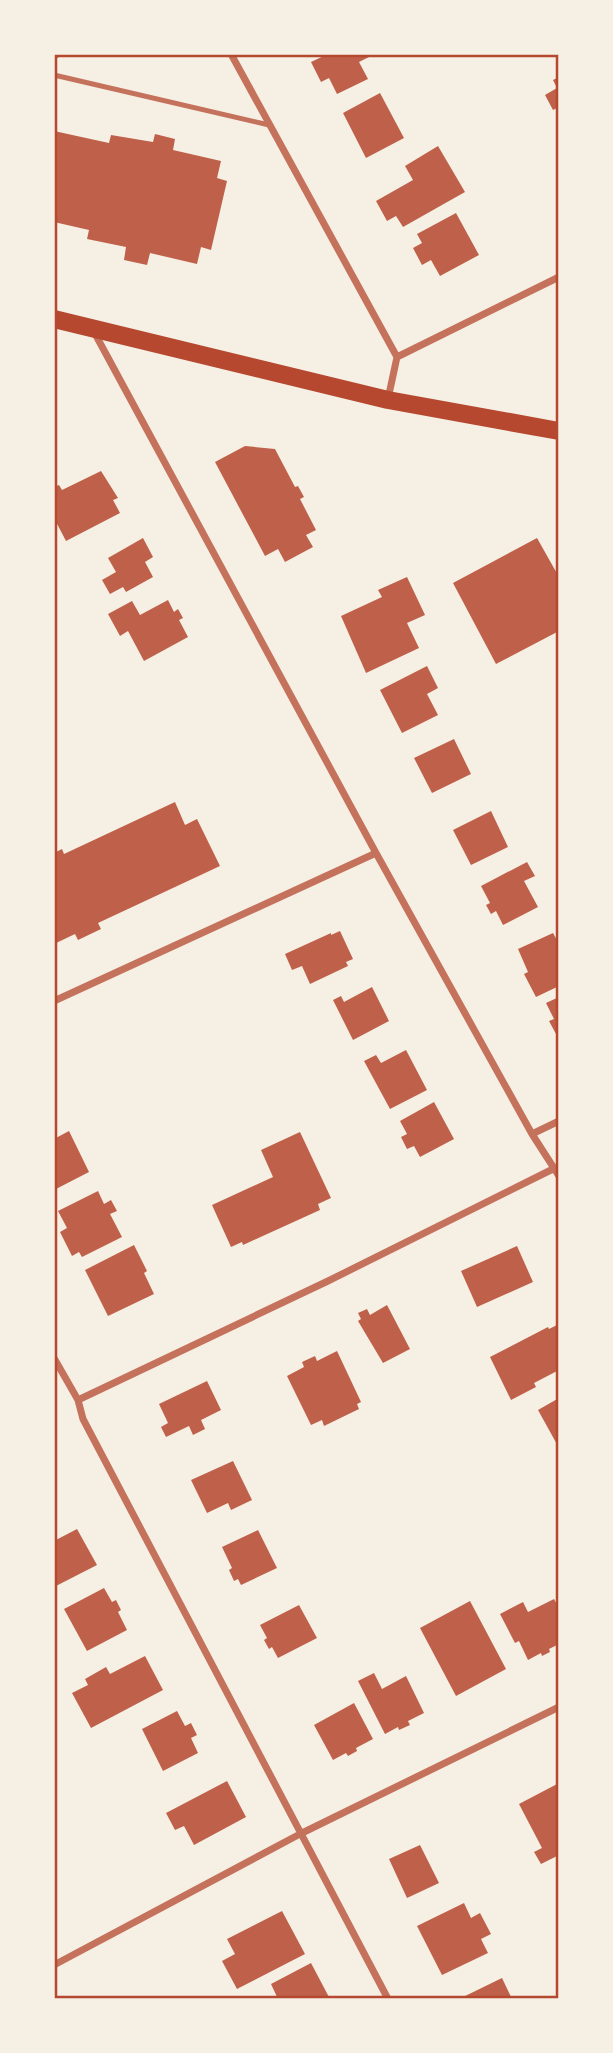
<svg xmlns="http://www.w3.org/2000/svg" width="613" height="2053" font-family="'PT Sans',sans-serif">
  <rect width="100%" height="100%" fill="#f6efe4"/>
  <path fill="#bf614a" d="M328 54H375L359 62 368 79 337 94 329 78 321 82 311 62Z
    M559 77V107L553 110 545 95 557 88 553 80Z
    M380 93 404 138 366 158 343 113Z
    M54 131 109 143 111 135 153 142 155 134 175 139 173 150 221 161 217 178 227 181 211 250 201 247 197 264 150 253 147 265 124 260 126 247 87 239 89 230 54 222Z
    M438 146 465 192 403 227 396 216 387 221 376 201 413 180 405 166Z
    M456 213 479 255 440 276 431 260 422 265 413 248 422 243 417 234Z
    M245 446 275 449 295 487 298 486 304 497 300 499 316 530 306 535 313 547 285 562 278 549 265 556 215 462Z
    M101 471 118 498 113 500 120 513 66 541 54 518V487L59 485 62 490Z
    M143 538 153 557 145 562 153 577 126 592 123 587 110 594 102 580 116 572 108 558Z
    M537 538 559 577V631L496 664 453 583Z
    M407 577 425 615 407 623 419 648 366 673 341 616 382 597 378 590Z
    M168 600 174 612 178 609 183 618 179 620 188 637 144 661 128 631 120 636 108 614 132 601 140 615Z
    M427 666 438 688 427 694 438 715 402 733 380 690Z
    M454 739 471 774 432 793 414 758Z
    M175 802 185 825 197 819 220 866 98 923 101 929 78 940 75 934 54 944V853L62 849 64 854Z
    M491 811 508 847 471 865 453 830Z
    M527 862 535 876 524 881 538 907 503 925 496 911 491 914 486 905 490 903 481 886Z
    M340 931 353 959 346 962 348 966 310 984 302 966 292 970 285 954 331 933V935Z
    M553 933 559 944V986L536 997 524 974 528 972 518 949Z
    M372 987 389 1021 353 1040 333 1000 341 996 344 1002Z
    M559 997V1033L556 1034 549 1021 554 1019 546 1003Z
    M406 1050 427 1090 390 1109 364 1061 376 1055 381 1063Z
    M434 1102 454 1139 420 1157 414 1146 407 1149 401 1137 407 1134 400 1121Z
    M69 1131 89 1172 54 1190V1139Z
    M300 1132 331 1198 318 1204 320 1210 243 1245 242 1242 231 1247 212 1205 273 1177 261 1150Z
    M98 1191 104 1204 111 1200 117 1211 110 1214 122 1237 82 1257 79 1252 72 1256 60 1232 67 1228 58 1211Z
    M134 1245 147 1271 144 1273 154 1294 108 1316 85 1270Z
    M517 1246 533 1282 477 1307 461 1271Z
    M387 1305 410 1349 383 1363 358 1321 361 1319 358 1313 367 1309 370 1315Z
    M559 1324V1370L534 1383 536 1387 511 1400 490 1357 548 1327 549 1329Z
    M337 1351 361 1402 357 1404 359 1409 324 1426 322 1420 311 1425 287 1376 304 1367 302 1362 315 1356 317 1361Z
    M207 1381 221 1410 201 1420 205 1429 193 1435 189 1426 166 1437 161 1427 168 1423 159 1404Z
    M559 1398V1448L538 1410Z
    M233 1461 252 1500 231 1510 228 1503 207 1513 191 1480Z
    M77 1529 97 1565 54 1587V1541Z
    M258 1530 277 1568 241 1585 238 1579 234 1581 229 1570 232 1568 222 1547Z
    M104 1588 112 1602 116 1600 121 1610 118 1612 127 1630 87 1651 64 1609Z
    M554 1599 559 1608V1644L549 1649 550 1652 542 1656 541 1653 528 1660 519 1641 515 1643 500 1614 523 1602 528 1612Z
    M470 1601 506 1669 456 1696 420 1628Z
    M299 1605 317 1638 278 1658 272 1647 269 1649 264 1640 267 1638 260 1625Z
    M145 1656 163 1690 91 1728 72 1693 88 1685 85 1679 106 1667 110 1674Z
    M374 1673 382 1689 406 1676 424 1713 408 1721 410 1725 399 1730 398 1727 385 1734 358 1681Z
    M354 1703 373 1739 356 1748 357 1751 348 1756 346 1753 333 1760 314 1725Z
    M177 1711 185 1726 191 1723 197 1735 191 1738 198 1753 163 1771 142 1729Z
    M227 1781 246 1817 194 1845 184 1826 175 1830 166 1813Z
    M559 1783V1855L541 1864 534 1852 542 1848 519 1804Z
    M420 1845 439 1883 407 1898 389 1859Z
    M464 1903 471 1918 480 1913 491 1934 481 1939 488 1953 442 1975 417 1926Z
    M282 1911 305 1954 237 1989 222 1961 235 1954 227 1939Z
    M311 1963 330 1999H278L271 1984Z
    M502 1978 512 1999H459Z"/>
  <g fill="none" stroke-linecap="round" stroke-linejoin="round">
    <path stroke="#c5725c" stroke-width="5" d="M54 57 59 54
      M54 75 269 125"/>
    <path stroke="#c5725c" stroke-width="7" d="M231 54 397 357 388 399
      M93 330 376 853 532 1134 559 1176
      M397 357 559 277
      M54 1001 376 853
      M532 1134 559 1121
      M54 1358 78 1400 83 1419 388 1999
      M78 1400 328 1281 555 1168
      M54 1965 300 1834 559 1707"/>
    <path stroke="#b5482f" stroke-width="18" d="M54 319 388 400 559 431"/>
  </g>
  <rect width="613" height="2053" fill="none" stroke="#f6efe4" stroke-width="112"/>
  <rect x="56" y="56" width="501" height="1941" fill="none" stroke="#b5482f" stroke-width="2.5"/>
</svg>
